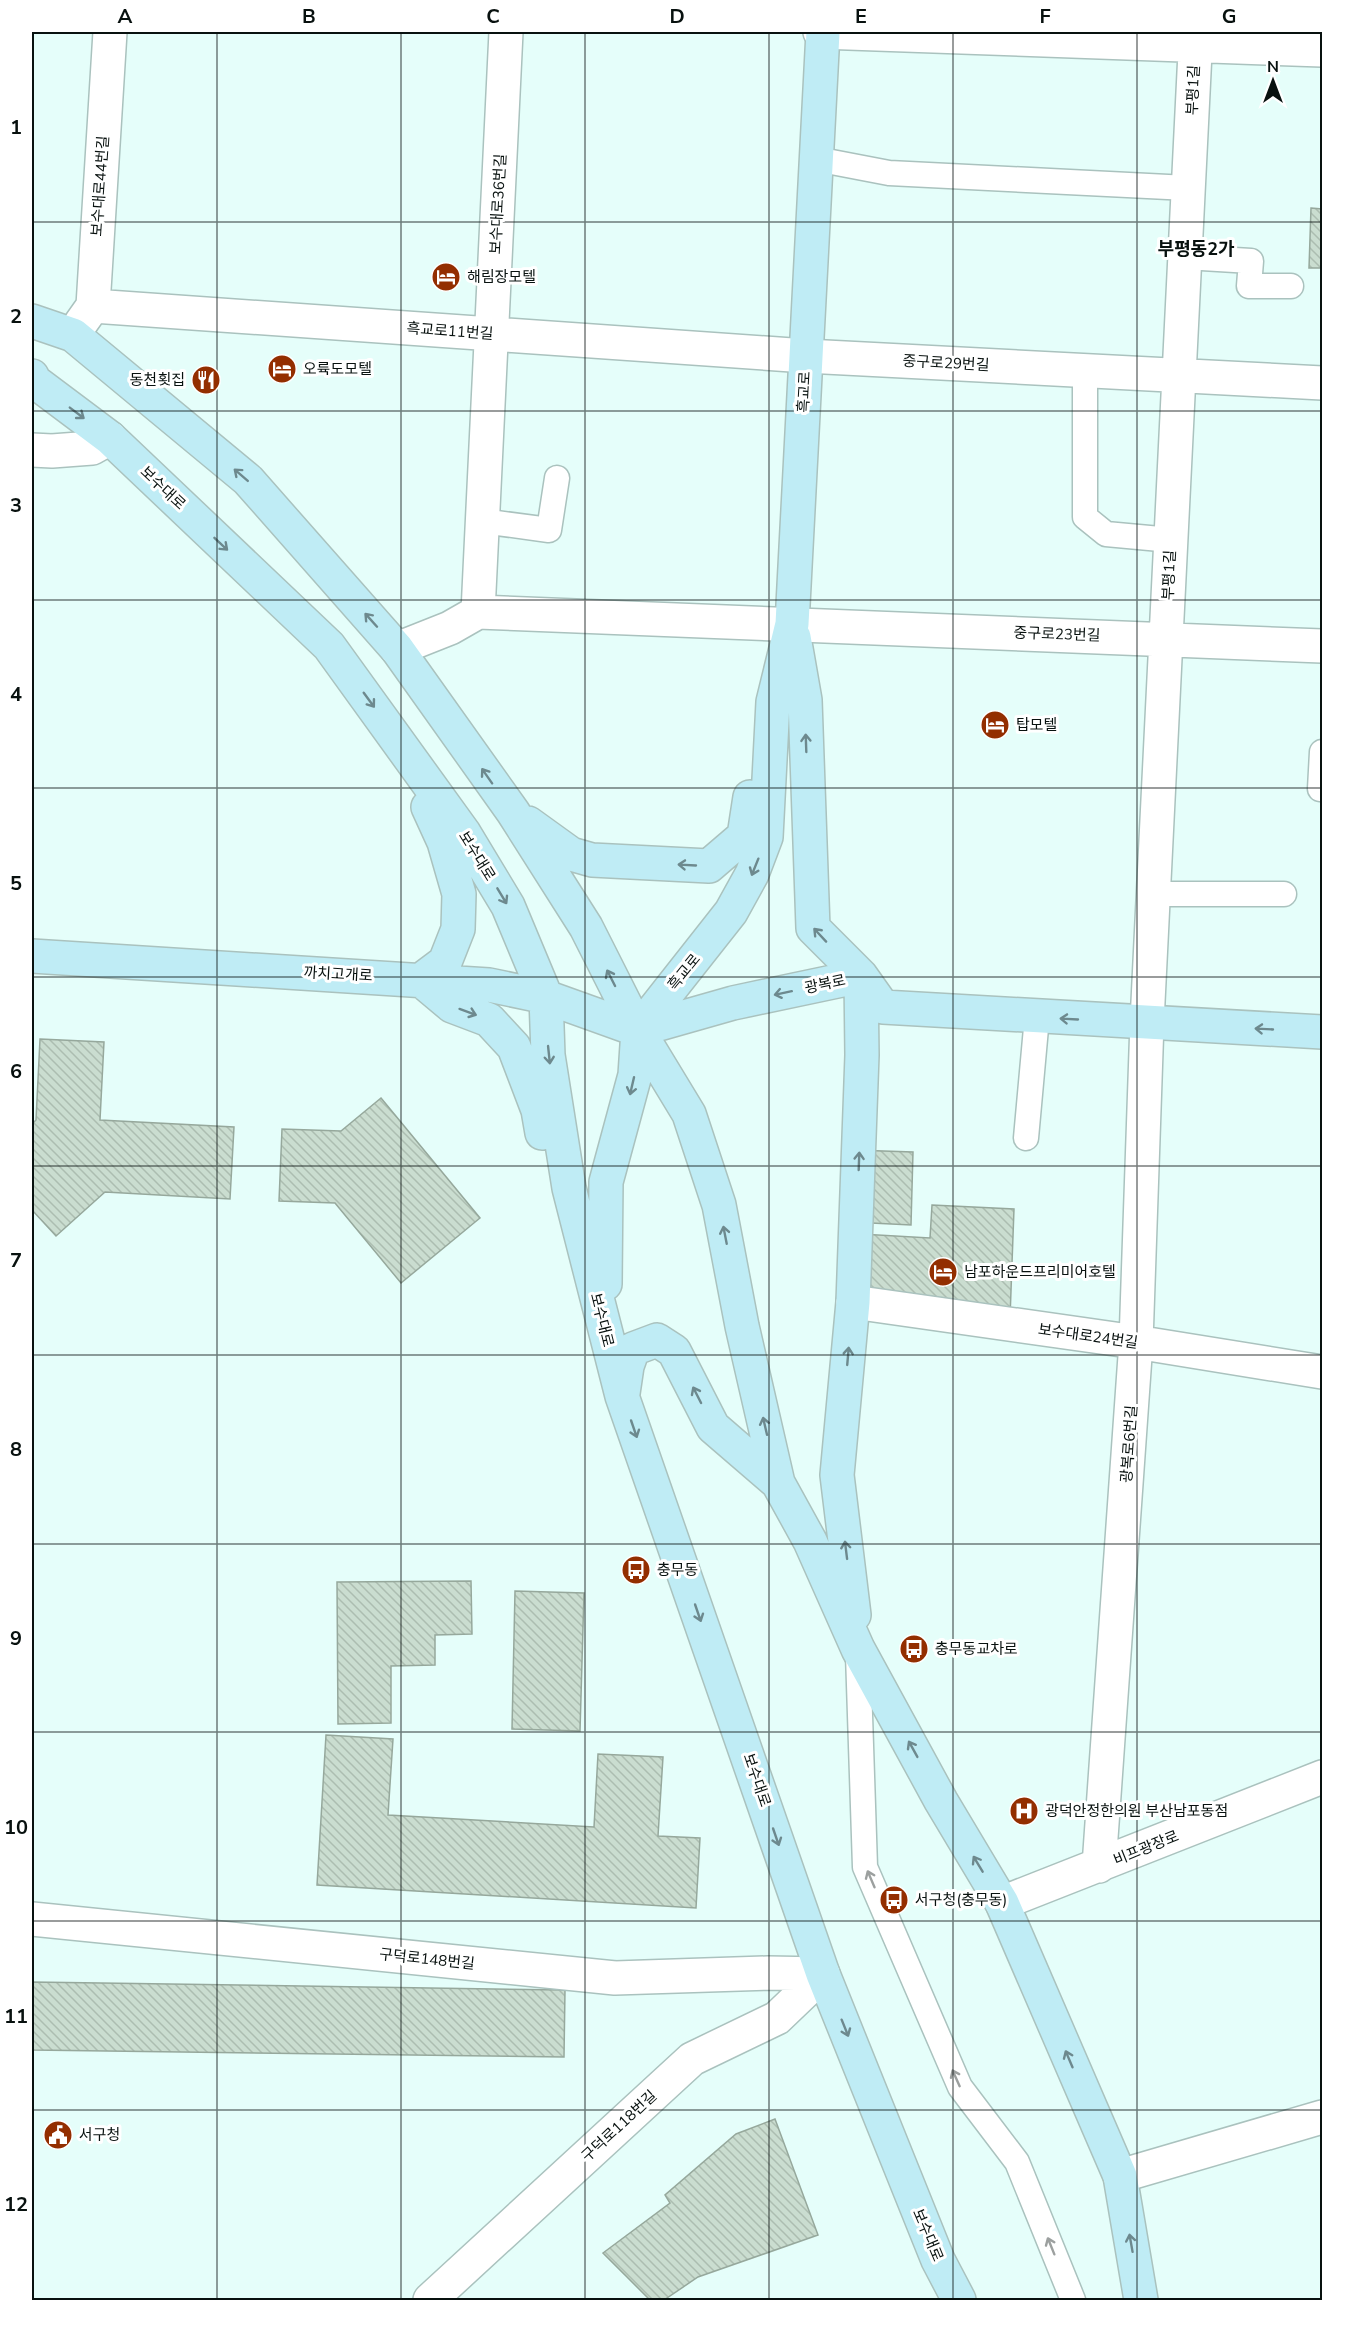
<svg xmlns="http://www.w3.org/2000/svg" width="1354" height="2332" font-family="'Nunito Sans','Noto Sans KR',sans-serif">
  <defs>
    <pattern id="building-back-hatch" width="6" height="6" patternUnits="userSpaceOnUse" patternTransform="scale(1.5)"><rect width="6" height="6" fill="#caddd0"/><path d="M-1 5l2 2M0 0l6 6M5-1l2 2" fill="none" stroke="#acbdb1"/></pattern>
  </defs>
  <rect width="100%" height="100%" fill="#e5fefa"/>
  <path fill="url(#building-back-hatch)" stroke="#96a89c" stroke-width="1.5" d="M1311 208 1322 209V268H1309Z
    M40 1039 104 1042 100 1120 234 1127 230 1199 105 1192 56 1236 32 1210V1124L36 1120Z
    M381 1098 480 1218 401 1283 335 1203 279 1201 282 1129 341 1131Z
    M853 1150 913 1152 911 1225 851 1222Z
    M932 1205 1014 1209 1010 1318 857 1311 861 1234 930 1238Z
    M471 1581 472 1634 435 1635V1665L391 1666V1723L338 1724 337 1582Z
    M515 1591 584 1593 580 1731 512 1729Z
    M326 1735 393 1739 388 1815 594 1827 598 1754 663 1757 658 1836 700 1838 696 1908 317 1885Z
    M32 1982 565 1990 564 2057 32 2050Z
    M775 2119 818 2235 698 2277 664 2300H650L603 2253 670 2203 665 2195 736 2134Z"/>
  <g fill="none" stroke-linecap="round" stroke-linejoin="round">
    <g stroke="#aac2be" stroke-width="27">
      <path id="lane" d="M816 159 889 173 1188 188
        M1185 257 1251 261 1249 286H1291
        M1085 370V517L1106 534 1171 540
        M482 521 549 530 557 478
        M1320 789 1322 752
        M1153 894H1284
        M1026 1138 1037 1017
        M858 1654 865 1867 960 2087 1017 2162 1073 2300"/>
    </g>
    <g stroke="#aac2be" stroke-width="36">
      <path id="street" d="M820 32 1322 50
        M93 306 806 356 1322 383
        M81 323 93 306 110 32
        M32 450 52 451 92 448 110 438
        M478 612 1322 646
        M478 612 506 32
        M397 649 450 628 478 612
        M853 1302 1136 1342 1322 1372
        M1099 1866 1136 1342 1147 1022 1196 32
        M1002 1903 1322 1777
        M32 1919 615 1978 768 1973 823 1974
        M1120 2176 1322 2117
        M430 2300 692 2059 777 2018 823 1974"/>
    </g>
    <g stroke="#aac2be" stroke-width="36">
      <path id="secondary" d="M32 321 73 335 248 480 397 649 513 812 586 927 638 1030 689 1114 719 1205 742 1326 778 1483 810 1541 858 1649 941 1801 1002 1903 1120 2176 1141 2300
        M32 376 34 381 110 438 329 646 464 833 508 906 546 997 548 1055 569 1188 622 1396 823 1974 938 2260 959 2300
        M794 637 805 700 813 928 861 976 883 1007 1322 1032
        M428 807 444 842 459 894 458 929 445 962 421 980 452 1006 489 1020 514 1047 538 1110 542 1133
        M528 823 571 854 592 860 709 866 744 836 750 797
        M32 956 489 985 546 997 638 1030
        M638 1030 733 1003 861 976
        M605 1284 606 1182 635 1075 638 1030 731 912 752 874 766 837 773 702 792 624 823 32
        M623 1393 627 1366 633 1349 657 1340 674 1351 713 1427 778 1483
        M854 1615 837 1475 853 1302 862 1055 861 976"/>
    </g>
    <use href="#lane" stroke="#fff" stroke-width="24"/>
    <use href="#street" stroke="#fff" stroke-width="33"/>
    <use href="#secondary" stroke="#bfecf5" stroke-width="33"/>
  </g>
  <defs><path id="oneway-shaft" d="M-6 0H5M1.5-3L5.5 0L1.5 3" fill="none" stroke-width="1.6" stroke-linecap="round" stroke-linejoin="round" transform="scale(1.5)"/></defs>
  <g stroke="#6d898e">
    <use href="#oneway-shaft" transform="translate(77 413) rotate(37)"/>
    <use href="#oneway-shaft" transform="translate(241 475) rotate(-139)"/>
    <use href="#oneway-shaft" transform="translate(221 544) rotate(43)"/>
    <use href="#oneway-shaft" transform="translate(371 620) rotate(-132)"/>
    <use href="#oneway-shaft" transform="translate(369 700) rotate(54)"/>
    <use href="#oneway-shaft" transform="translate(806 743) rotate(-92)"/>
    <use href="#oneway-shaft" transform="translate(487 776) rotate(-125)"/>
    <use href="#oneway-shaft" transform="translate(687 865) rotate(-177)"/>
    <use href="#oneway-shaft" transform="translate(755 867) rotate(112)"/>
    <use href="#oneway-shaft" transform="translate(502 896) rotate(59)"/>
    <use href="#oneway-shaft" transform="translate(820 935) rotate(-133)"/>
    <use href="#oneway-shaft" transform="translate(611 978) rotate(-117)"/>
    <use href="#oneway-shaft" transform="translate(783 993) rotate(168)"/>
    <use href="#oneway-shaft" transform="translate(468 1012) rotate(20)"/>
    <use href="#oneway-shaft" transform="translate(1069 1019) rotate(-177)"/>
    <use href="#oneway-shaft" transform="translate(1264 1029) rotate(-177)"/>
    <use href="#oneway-shaft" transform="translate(549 1055) rotate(84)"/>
    <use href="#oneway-shaft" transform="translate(632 1086) rotate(103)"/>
    <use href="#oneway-shaft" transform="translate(859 1161) rotate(-88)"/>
    <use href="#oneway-shaft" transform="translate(725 1235) rotate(-101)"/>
    <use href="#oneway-shaft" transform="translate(848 1356) rotate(-85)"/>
    <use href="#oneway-shaft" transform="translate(697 1395) rotate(-117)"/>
    <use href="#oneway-shaft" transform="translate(765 1426) rotate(-103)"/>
    <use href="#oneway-shaft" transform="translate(634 1429) rotate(71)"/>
    <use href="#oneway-shaft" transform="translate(846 1550) rotate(-97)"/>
    <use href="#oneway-shaft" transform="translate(698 1613) rotate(71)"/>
    <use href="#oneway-shaft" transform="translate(913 1749) rotate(-119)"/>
    <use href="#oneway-shaft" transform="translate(776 1837) rotate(71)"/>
    <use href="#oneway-shaft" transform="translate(978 1864) rotate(-121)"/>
    <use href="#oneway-shaft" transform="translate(845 2028) rotate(68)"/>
    <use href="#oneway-shaft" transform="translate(1069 2059) rotate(-113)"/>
    <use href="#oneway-shaft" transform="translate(1131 2243) rotate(-100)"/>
  </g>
  <g stroke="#9ca09f">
    <use href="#oneway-shaft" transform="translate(871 1879) rotate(-113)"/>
    <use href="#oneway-shaft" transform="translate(956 2078) rotate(-114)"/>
    <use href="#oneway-shaft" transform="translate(1051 2246) rotate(-112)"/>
  </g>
  <path fill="none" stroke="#08110f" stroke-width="1.5" stroke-opacity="0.55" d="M217 32V2300M401 32V2300M585 32V2300M769 32V2300M953 32V2300M1137 32V2300M32 222H1322M32 411H1322M32 600H1322M32 788H1322M32 977H1322M32 1166H1322M32 1355H1322M32 1544H1322M32 1732H1322M32 1921H1322M32 2110H1322"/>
  <defs>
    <g id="hotel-disc" transform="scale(1.5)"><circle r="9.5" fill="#932e00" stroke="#fff"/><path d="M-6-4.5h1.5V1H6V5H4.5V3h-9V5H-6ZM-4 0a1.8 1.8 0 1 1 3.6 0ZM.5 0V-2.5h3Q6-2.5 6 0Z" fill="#fff"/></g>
    <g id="restaurant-disc" transform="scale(1.5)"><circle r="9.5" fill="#932e00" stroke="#fff"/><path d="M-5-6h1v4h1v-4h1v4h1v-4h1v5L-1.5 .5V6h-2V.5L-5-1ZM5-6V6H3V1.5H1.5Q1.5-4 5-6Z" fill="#fff"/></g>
    <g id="bus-disc" transform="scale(1.5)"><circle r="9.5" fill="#932e00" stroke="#fff"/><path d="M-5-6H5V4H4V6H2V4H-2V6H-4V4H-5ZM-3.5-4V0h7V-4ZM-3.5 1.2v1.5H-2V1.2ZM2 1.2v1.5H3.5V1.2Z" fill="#fff"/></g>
    <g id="hospital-disc" transform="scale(1.5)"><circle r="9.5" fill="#932e00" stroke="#fff"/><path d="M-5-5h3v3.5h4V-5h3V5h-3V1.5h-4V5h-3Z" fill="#fff"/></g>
    <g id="civic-disc" transform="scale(1.5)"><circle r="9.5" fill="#932e00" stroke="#fff"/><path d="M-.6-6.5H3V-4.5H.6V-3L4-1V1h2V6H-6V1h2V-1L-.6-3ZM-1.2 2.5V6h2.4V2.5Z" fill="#fff"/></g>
  </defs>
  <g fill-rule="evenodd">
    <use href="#hotel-disc" x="446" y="277"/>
    <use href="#hotel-disc" x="282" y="369"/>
    <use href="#restaurant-disc" x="206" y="380"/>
    <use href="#hotel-disc" x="995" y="725"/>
    <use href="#hotel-disc" x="943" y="1272"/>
    <use href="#bus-disc" x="636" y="1570"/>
    <use href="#bus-disc" x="914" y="1649"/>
    <use href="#hospital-disc" x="1024" y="1811"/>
    <use href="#bus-disc" x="894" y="1900"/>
    <use href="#civic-disc" x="58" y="2135"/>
  </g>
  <g text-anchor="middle" stroke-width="6" stroke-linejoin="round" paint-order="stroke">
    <g font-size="15" fill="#08110f" stroke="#fff">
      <text transform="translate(1193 90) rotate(-87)" y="5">부평1길</text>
      <text transform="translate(100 186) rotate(-86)" y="5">보수대로44번길</text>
      <text transform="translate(498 204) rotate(-87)" y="5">보수대로36번길</text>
      <text transform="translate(450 331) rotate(4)" y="5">흑교로11번길</text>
      <text transform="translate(946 363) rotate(3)" y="5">중구로29번길</text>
      <text transform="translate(804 392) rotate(-87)" y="5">흑교로</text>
      <text transform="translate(163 488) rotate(43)" y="5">보수대로</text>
      <text transform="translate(1169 575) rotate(-87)" y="5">부평1길</text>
      <text transform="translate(1057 634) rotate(2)" y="5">중구로23번길</text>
      <text transform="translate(477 856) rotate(58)" y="5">보수대로</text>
      <text transform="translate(684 972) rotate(-51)" y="5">흑교로</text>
      <text transform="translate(338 974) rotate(3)" y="5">까치고개로</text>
      <text transform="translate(825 984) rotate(-12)" y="5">광복로</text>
      <text transform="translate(602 1320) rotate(76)" y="5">보수대로</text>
      <text transform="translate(1088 1336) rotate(8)" y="5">보수대로24번길</text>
      <text transform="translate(1129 1444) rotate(-86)" y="5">광복로6번길</text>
      <text transform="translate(757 1780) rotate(71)" y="5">보수대로</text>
      <text transform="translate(1146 1848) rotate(-22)" y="5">비프광장로</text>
      <text transform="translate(427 1959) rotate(6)" y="5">구덕로148번길</text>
      <text transform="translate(619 2126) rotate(-43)" y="5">구덕로118번길</text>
      <text transform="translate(928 2235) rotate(67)" y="5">보수대로</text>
    </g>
    <g font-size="15" fill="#08110f" stroke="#fff" text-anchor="start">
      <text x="467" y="282">해림장모텔</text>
      <text x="303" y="374">오륙도모텔</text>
      <text x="185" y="385" text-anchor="end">동천횟집</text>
      <text x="1016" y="730">탑모텔</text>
      <text x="964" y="1277">남포하운드프리미어호텔</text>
      <text x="657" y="1575">충무동</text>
      <text x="935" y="1654">충무동교차로</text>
      <text x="1045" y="1816">광덕안정한의원 부산남포동점</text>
      <text x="915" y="1905">서구청(충무동)</text>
      <text x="79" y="2140">서구청</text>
    </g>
    <g font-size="18" font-weight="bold" fill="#08110f" stroke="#fff">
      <text x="1196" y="255">부평동2가</text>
    </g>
  </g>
  <rect width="1354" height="2332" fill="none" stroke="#ffffff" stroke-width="66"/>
  <g transform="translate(1273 81)" stroke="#ffffff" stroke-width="4.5" paint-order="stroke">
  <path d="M0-4.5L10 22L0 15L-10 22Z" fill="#08110f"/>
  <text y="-9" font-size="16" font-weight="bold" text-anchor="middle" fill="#08110f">N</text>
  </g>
  <rect x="33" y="33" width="1288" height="2266" fill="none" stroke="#08110f" stroke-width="2"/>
  <g font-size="20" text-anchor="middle" font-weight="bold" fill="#08110f">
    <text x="125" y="23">A</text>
    <text x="309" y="23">B</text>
    <text x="493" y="23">C</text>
    <text x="677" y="23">D</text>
    <text x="861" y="23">E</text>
    <text x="1045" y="23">F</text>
    <text x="1229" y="23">G</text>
    <text x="16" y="134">1</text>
    <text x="16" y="323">2</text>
    <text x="16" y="512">3</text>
    <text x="16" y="701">4</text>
    <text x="16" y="890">5</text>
    <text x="16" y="1078">6</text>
    <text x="16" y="1267">7</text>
    <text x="16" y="1456">8</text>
    <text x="16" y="1645">9</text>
    <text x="16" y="1834">10</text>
    <text x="16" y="2023">11</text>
    <text x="16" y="2211">12</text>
  </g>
</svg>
